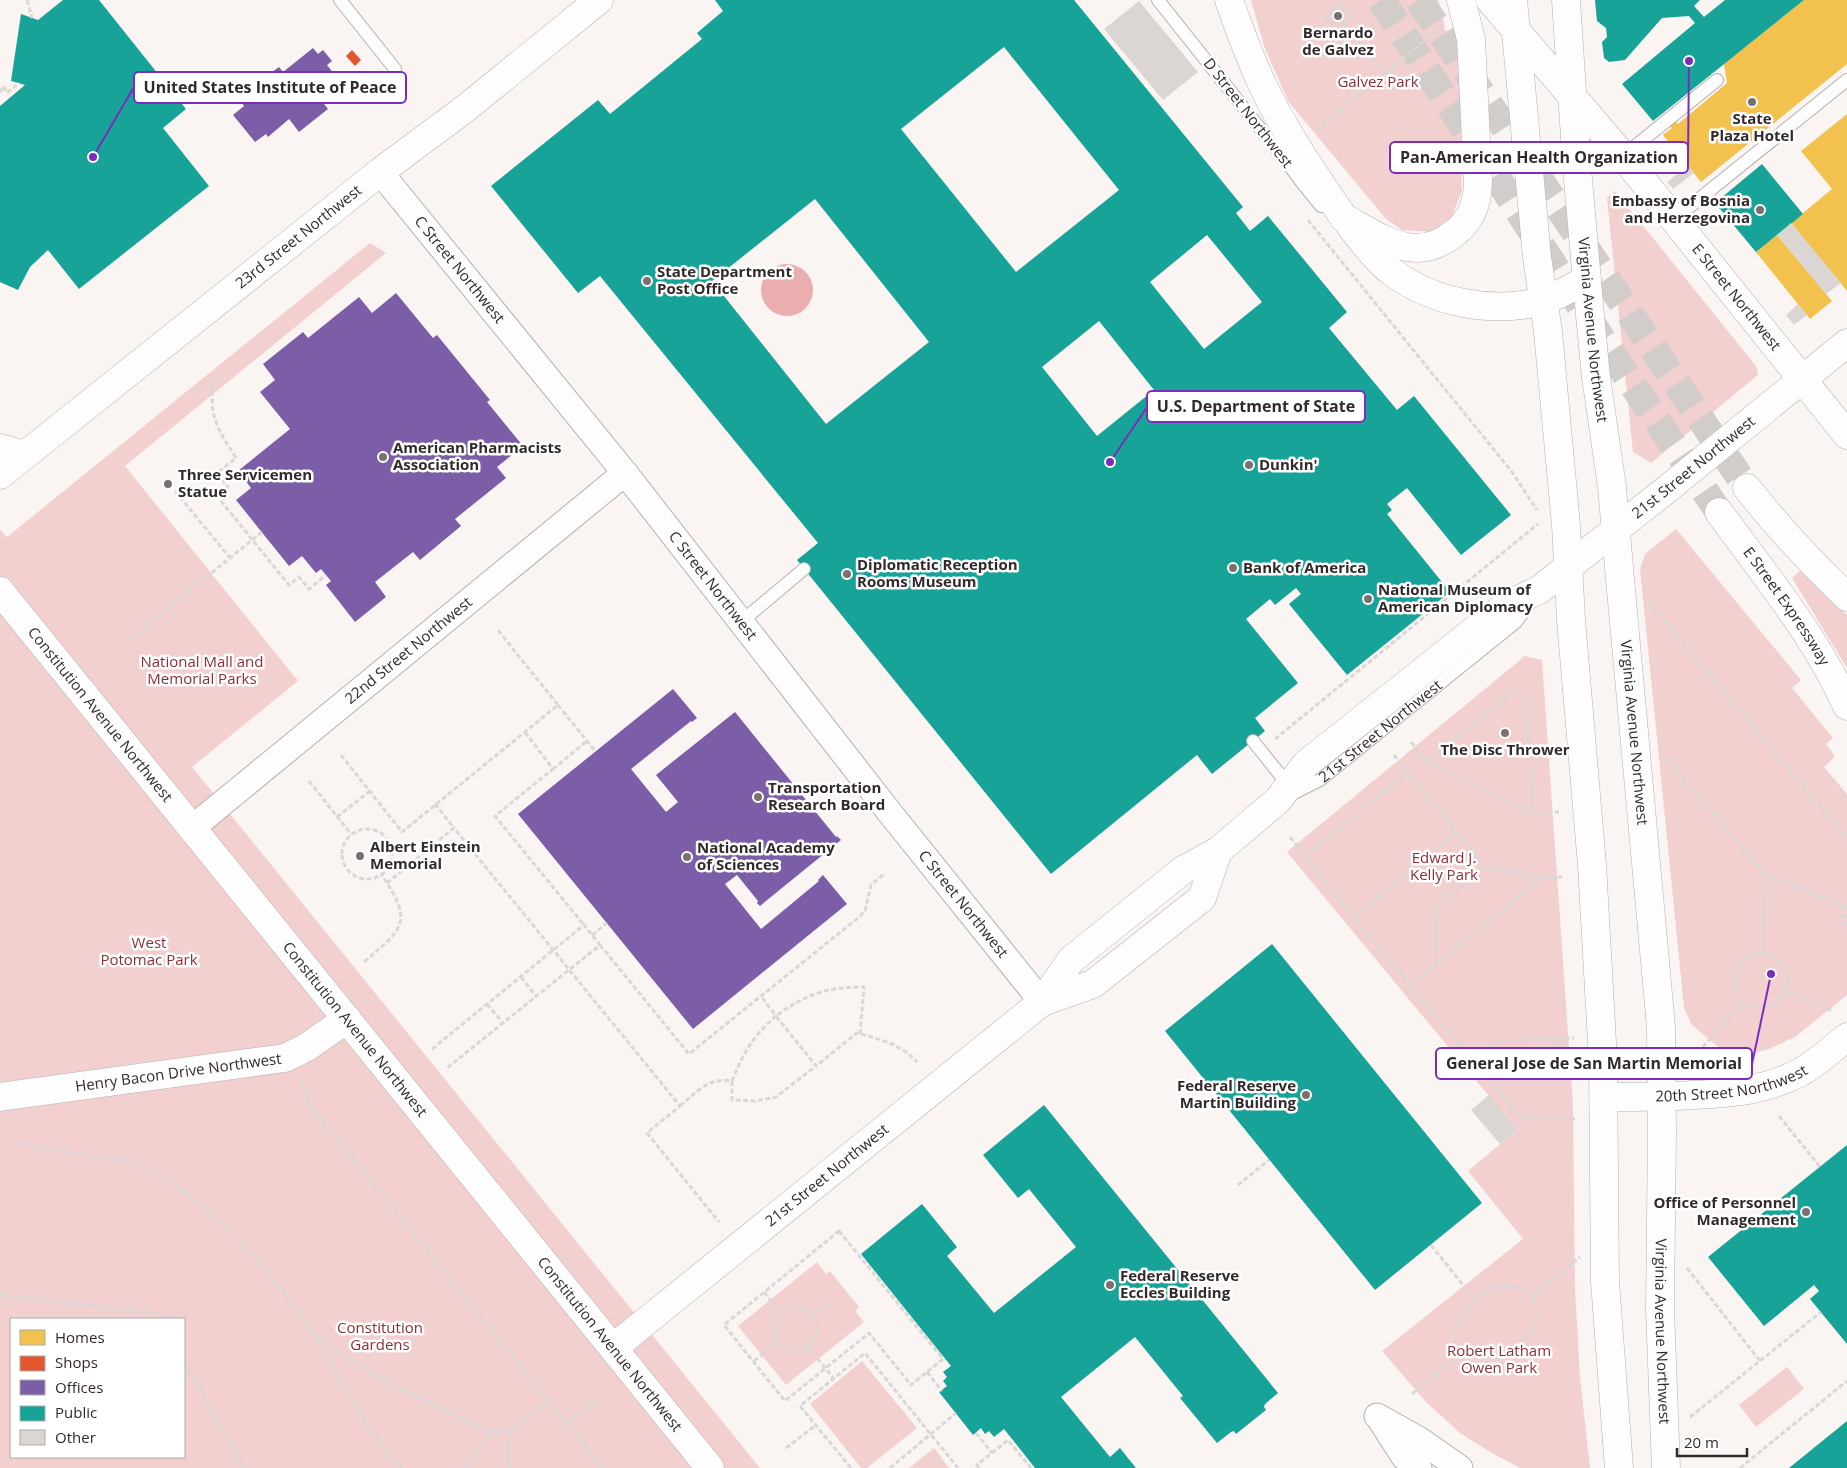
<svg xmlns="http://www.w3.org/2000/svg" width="1847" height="1468" font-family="'Open Sans',sans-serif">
  <rect width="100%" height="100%" fill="#faf4f3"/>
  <path fill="#f2d0d0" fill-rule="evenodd" d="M1251 0H1438L1443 17 1445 31 1456 29 1459 41 1462 191 1452 216 1433 232 1402 230 1386 219 1288 101 1264 46Z
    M1615 191 1756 366 1758 375 1651 463 1633 452 1607 198Z
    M370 243 386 253 125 466 298 681 192 767 760 1468H0V530L7 537ZM11 1319H184V1457H11Z
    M1676 529 1801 680 1792 688 1833 738 1826 744 1835 756 1824 767 1847 794V995L1795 1037 1769 1049 1743 1056 1717 1046 1692 1025 1684 1008 1640 569 1645 554Z
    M1800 571 1847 615V668L1792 578Z
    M1525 656 1542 660 1573 1105 1575 1288 1580 1378 1590 1468H1520L1490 1452 1460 1433 1426 1402 1382 1351 1523 1239 1468 1171 1517 1130 1287 852Z
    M817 1262 826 1274 830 1271 859 1307 855 1311 864 1322 786 1385 738 1326Z
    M862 1361 917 1428 867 1468H861L810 1404Z
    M1787 1367 1804 1389 1756 1427 1739 1405Z
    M934 1448 949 1468H909Z"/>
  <path fill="#ebaeaf" d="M761 290a26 26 0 1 1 52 0a26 26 0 1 1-52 0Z"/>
  <path fill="#f2c14e" d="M1804 0H1847V64L1701 182 1663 135 1672 128 1670 126 1676 121 1678 124 1727 83 1724 64Z
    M1847 114V291L1791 223 1832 189 1801 151Z
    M1777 235 1832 301 1810 319 1756 252Z"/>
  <path fill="#e4572e" d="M352 50 361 60 355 66 346 56Z"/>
  <path fill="#7b5ea7" d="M313 48 318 54 323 50 332 61 327 65 339 80 318 96 328 109 299 132 289 119 268 137 266 134 255 142 233 115 244 106 242 103 272 80 268 75 279 67 283 72Z
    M396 293 433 338 437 335 490 400 487 402 523 446 497 467 506 478 455 519 461 526 420 560 413 552 375 582 386 597 355 622 326 585 331 581 321 569 316 573 302 556 289 566 236 500 251 488 238 471 290 429 260 392 275 380 263 364 303 332 308 338 359 297 372 313Z
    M673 689 697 718 692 722 691 721 631 769 666 812 678 802 656 775 735 712 836 837 837 836 841 840 760 906 757 903 758 901 737 875 725 884 761 929 819 881 818 880 823 875 847 904 693 1029 518 814Z"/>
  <path fill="#17a398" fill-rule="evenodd" d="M63 0H99L186 109 163 128 209 186 79 289 48 250 30 267 18 290 0 282V106L25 85 11 81 21 14 38 20Z
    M715 0H1074L1243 207 1236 213 1250 231 1268 216 1347 312 1329 328 1397 410 1414 396 1511 515 1461 555 1407 488 1393 499 1387 504 1392 510 1387 514 1450 592 1347 675 1289 604 1301 594 1296 588 1275 605 1270 599 1246 619 1298 683 1255 718 1265 731 1212 774 1197 755 1051 874 797 560 818 543 600 276 578 293 491 186 598 100 610 114 702 39 697 33 723 11ZM1004 47 1119 190 1016 272 901 129ZM815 199 929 342 826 424 712 281ZM1207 235 1262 302 1204 349 1150 282ZM1099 321 1154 390 1097 436 1042 367Z
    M1595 0H1700L1694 6 1704 17 1725 0H1804L1653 121 1622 84 1695 23 1689 16 1662 18 1625 60 1609 62 1604 58 1602 42 1607 37 1606 28 1597 21Z
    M1762 164 1803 214 1756 252 1715 203Z
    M1272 944 1482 1203 1375 1290 1165 1031Z
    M1044 1105 1278 1393 1265 1404 1264 1407 1266 1410 1236 1434 1234 1431 1231 1432 1217 1443 1180 1398 1183 1396 1135 1337 1061 1397 1110 1457 1120 1448 1136 1468H1035L1004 1429 994 1437 989 1431 985 1434 981 1428 973 1435 939 1392 947 1386 943 1381 947 1377 943 1372 951 1366 861 1254 922 1204 957 1247 947 1256 994 1313 1076 1247 1029 1189 1018 1198 983 1155Z
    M1847 1145V1344L1810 1299 1819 1291 1814 1285 1764 1326 1708 1257Z
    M1847 1421V1468H1789Z"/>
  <path fill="#dbd5d4" d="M1139 1 1198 72 1163 100 1104 29Z
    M1688 166 1694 173 1673 189 1667 182Z
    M1791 223 1841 283 1826 294 1777 235Z
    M1798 304 1807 315 1794 325 1786 315Z
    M1489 1095 1517 1130 1500 1144 1471 1110Z"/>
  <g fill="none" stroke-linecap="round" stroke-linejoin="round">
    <path stroke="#d2cccb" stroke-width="28" stroke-dasharray="28 14" stroke-linecap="butt" d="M1381 0 1609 350 1719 512
      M1419 0 1747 488"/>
    <g stroke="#b6b0af" stroke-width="14">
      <g id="service">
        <path d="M340 0 395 69"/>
        <path d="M1158 0 1286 161 1303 184 1321 206"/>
        <path d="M1623 156 1717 80"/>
        <path d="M1673 220 1847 80"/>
        <path d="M741 622 804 569"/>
        <path d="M1253 741 1289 786"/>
        <path id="s1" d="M1292 794 1320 780 1516 622 1532 600"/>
      </g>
    </g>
    <g stroke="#b6b0af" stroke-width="27">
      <g id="minor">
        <path id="s2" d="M380 172 625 473 890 813 1042 1002"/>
        <path id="s3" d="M192 828 625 473"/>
        <path d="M1377 1416 1420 1440 1460 1468"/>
        <path d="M1379 1418 1404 1457 1419 1468"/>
      </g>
    </g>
    <g stroke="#b6b0af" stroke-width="29">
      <g id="tertiary">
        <path d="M1042 1002 1093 984 1202 898 1218 851"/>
        <path id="s4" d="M0 1097 285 1058 307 1047 347 1019"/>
        <path id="s5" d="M613 1348 1042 1002 1071 960 1183 870 1218 851 1278 800 1306 764 1505 606 1539 590 1661 494 1847 343"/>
      </g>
    </g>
    <g stroke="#b6b0af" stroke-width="29">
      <g id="secondary">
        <path id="s6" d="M1604 1097C1634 1097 1663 1097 1693 1095 1732 1093 1765 1091 1801 1072 1818 1062 1832 1049 1847 1037"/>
      </g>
    </g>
    <g stroke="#b6b0af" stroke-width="29">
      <g id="primary">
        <path id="s7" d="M1490 0 1623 156 1847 435"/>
        <path d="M1513 0 1537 257 1548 332 1566 525 1571 620 1592 865 1603 1060 1605 1282 1619 1468"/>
        <path id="s8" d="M1566 0 1577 168 1590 315 1596 377 1612 487 1620 579 1661 1027 1662 1130 1660 1309 1666 1468"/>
        <path d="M1344 218C1382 238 1416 266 1456 232 1472 219 1478 201 1478 181L1471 39 1461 0"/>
        <path d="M1351 227C1364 243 1376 260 1392 272 1433 303 1493 314 1542 301 1558 296 1573 287 1587 279"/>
        <path id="s9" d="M0 475 380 172 466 108 599 0"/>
      </g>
    </g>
    <g stroke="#b6b0af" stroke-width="29">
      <g id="trunk">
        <path id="s10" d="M0 591 710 1468"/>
      </g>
    </g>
    <g stroke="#b6b0af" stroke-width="29">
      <g id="motorway">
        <path d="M1229 0C1239 29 1250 58 1263 86 1285 132 1315 176 1344 218"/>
        <path d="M0 448 24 455"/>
        <path d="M1747 488C1778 527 1811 563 1847 597"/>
        <path id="s11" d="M1719 512C1764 574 1815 635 1847 706"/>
      </g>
    </g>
    <path stroke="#dad7d7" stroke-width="3" stroke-dasharray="5 2.5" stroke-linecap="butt" d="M27 0 32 18
      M1340 5 1350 17 1337 28 1326 16Z
      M1344 23 1385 74
      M0 92 4 86 7 93 19 83
      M1316 131 1442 26
      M1308 220 1512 472 1537 510
      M214 376C208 414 216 427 236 458L217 473 228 487 217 496 289 585 299 577 309 589 326 575
      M175 491 230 558
      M1649 602 1847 839
      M130 639 262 532
      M558 705 595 751
      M525 732 553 769 495 816 584 925
      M1275 739 1538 524
      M1411 742 1427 762 1533 813 1559 812
      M341 755 402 832 558 705 497 629
      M1394 755 1484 866 1542 878 1563 877
      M1663 756 1766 875 1847 907
      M1427 762 1513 691 1525 697 1533 813
      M553 769 587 741
      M309 781 351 834
      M435 804 454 828
      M337 817 370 791
      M342 854a25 25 0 1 1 50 0a25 25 0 1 1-50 0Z
      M1290 837 1354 918 1522 1118 1577 1119
      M1305 856 1408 772
      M387 883 454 828 680 1106 647 1133 719 1222
      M1841 906 1847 927
      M1354 918 1457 833
      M592 935 607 923
      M600 945 689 1054 858 918 865 911 871 885 884 874
      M1733 980a27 27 0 1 1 54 0a27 27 0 1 1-54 0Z
      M1763 954 1766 875
      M364 962C404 928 414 922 381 874
      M1436 964 1435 908 1484 866
      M521 977 536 996
      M1411 985 1541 878
      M1785 991 1833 1011
      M487 1004 503 1023
      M860 1034 864 987C827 987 806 994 776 1016L816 1066 857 1033C880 1039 902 1045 917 1062
      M432 1049 584 925 600 945 447 1068
      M1476 1063 1498 1041 1574 1038
      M1477 1063 1546 1064 1565 1038
      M1688 1064 1743 1001
      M732 1081V1100L756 1101 776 1097 816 1066
      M302 1083 308 1103 603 1468
      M680 1106C698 1091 708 1077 732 1081 744 1052 752 1037 776 1016L761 996
      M1779 1116 1820 1167
      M18 1143C45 1148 72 1153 100 1157 111 1159 126 1160 137 1164 203 1191 271 1271 310 1329 341 1375 362 1428 401 1468
      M1238 1185 1269 1160
      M839 1231 943 1359 911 1385 869 1333 785 1401 724 1325Z
      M1431 1245 1475 1300
      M1687 1268 1760 1361
      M1506 1285C1572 1291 1521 1369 1474 1363 1459 1362 1453 1345 1455 1331 1457 1322 1464 1311 1470 1305 1480 1293 1491 1288 1506 1285Z
      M764 1292 781 1313
      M0 1295 157 1313 160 1319
      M1532 1296 1580 1257
      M773 1329a22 22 0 1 1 44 0a22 22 0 1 1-44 0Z
      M812 1317 834 1298
      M313 1332C360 1373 419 1397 475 1425 494 1433 497 1434 517 1426
      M808 1347 834 1379
      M184 1361 244 1468
      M754 1361 777 1342
      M927 1372 942 1391
      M1412 1394 1460 1356
      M1690 1417 1821 1312
      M567 1423 597 1400
      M976 1433 992 1453
      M786 1448 816 1425
      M465 1468 491 1432
      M511 1468C498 1431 523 1421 549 1401
      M851 1468 800 1406 865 1353 958 1468
      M890 1468 956 1413
      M979 1468 977 1465 1008 1440 1031 1468
      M1740 1468 1847 1381"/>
    <use href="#service" stroke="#fefdfd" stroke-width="12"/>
    <use href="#minor" stroke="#fefdfd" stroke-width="25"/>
    <use href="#tertiary" stroke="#fefdfd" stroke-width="28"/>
    <use href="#secondary" stroke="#fefdfd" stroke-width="28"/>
    <use href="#primary" stroke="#fefdfd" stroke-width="28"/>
    <use href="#trunk" stroke="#fefdfd" stroke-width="28"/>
    <use href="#motorway" stroke="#fefdfd" stroke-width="28"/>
  </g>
  <g fill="#787170" stroke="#fff" stroke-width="2">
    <circle cx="1338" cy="16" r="5"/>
    <circle cx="1752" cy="102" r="5"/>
    <circle cx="1760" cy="210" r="5"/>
    <circle cx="647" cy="281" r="5"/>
    <circle cx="383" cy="457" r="5"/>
    <circle cx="1249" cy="465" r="5"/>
    <circle cx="168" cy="484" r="5"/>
    <circle cx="1233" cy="568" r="5"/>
    <circle cx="847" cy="574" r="5"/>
    <circle cx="1368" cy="599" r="5"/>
    <circle cx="1505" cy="733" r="5"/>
    <circle cx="758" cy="797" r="5"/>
    <circle cx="360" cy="856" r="5"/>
    <circle cx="687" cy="857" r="5"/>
    <circle cx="1306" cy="1095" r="5"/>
    <circle cx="1806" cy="1212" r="5"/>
    <circle cx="1110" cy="1285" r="5"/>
  </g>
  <g text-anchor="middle" stroke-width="5" stroke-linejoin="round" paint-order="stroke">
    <g font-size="15" font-weight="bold" fill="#322a2a" stroke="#fff" text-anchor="start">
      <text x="1338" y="38" text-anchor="middle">Bernardo<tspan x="1338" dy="17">de Galvez</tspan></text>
      <text x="1752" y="124" text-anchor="middle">State<tspan x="1752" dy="17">Plaza Hotel</tspan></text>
      <text x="1750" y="206" text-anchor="end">Embassy of Bosnia<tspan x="1750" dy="17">and Herzegovina</tspan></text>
      <text x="657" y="277">State Department<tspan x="657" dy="17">Post Office</tspan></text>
      <text x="393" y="453">American Pharmacists<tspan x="393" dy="17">Association</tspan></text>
      <text x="1259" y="470">Dunkin'</text>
      <text x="178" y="480">Three Servicemen<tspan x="178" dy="17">Statue</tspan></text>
      <text x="857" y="570">Diplomatic Reception<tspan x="857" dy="17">Rooms Museum</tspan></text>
      <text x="1243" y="573">Bank of America</text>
      <text x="1378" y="595">National Museum of<tspan x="1378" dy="17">American Diplomacy</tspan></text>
      <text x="1505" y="755" text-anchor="middle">The Disc Thrower</text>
      <text x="768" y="793">Transportation<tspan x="768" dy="17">Research Board</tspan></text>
      <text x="370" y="852">Albert Einstein<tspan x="370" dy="17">Memorial</tspan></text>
      <text x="697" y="853">National Academy<tspan x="697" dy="17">of Sciences</tspan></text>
      <text x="1296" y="1091" text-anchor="end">Federal Reserve<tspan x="1296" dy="17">Martin Building</tspan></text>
      <text x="1796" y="1208" text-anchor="end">Office of Personnel<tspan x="1796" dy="17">Management</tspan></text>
      <text x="1120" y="1281">Federal Reserve<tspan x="1120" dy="17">Eccles Building</tspan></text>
    </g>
    <g font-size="15" fill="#912d37" stroke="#fff">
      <text x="1378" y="87">Galvez Park</text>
      <text x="202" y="667">National Mall and<tspan x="202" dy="17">Memorial Parks</tspan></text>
      <text x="1444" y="863">Edward J.<tspan x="1444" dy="17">Kelly Park</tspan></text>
      <text x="149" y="948">West<tspan x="149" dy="17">Potomac Park</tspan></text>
      <text x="380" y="1333">Constitution<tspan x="380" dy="17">Gardens</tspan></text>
      <text x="1499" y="1356">Robert Latham<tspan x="1499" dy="17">Owen Park</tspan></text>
    </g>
    <g font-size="15" fill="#322a2a" stroke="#fff">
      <text transform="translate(1248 113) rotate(52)" y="5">D Street Northwest</text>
      <text dy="5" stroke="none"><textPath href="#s9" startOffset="382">23rd Street Northwest</textPath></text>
      <text dy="5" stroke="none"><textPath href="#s2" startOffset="126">C Street Northwest</textPath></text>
      <text dy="5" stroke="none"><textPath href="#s7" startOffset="386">E Street Northwest</textPath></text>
      <text dy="5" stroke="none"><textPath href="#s8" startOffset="331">Virginia Avenue Northwest</textPath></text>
      <text dy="5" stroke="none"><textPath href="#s5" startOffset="1399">21st Street Northwest</textPath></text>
      <text dy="5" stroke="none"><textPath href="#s2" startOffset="531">C Street Northwest</textPath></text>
      <text dy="5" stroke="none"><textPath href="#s11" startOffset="116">E Street Expressway</textPath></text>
      <text dy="5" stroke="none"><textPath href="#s3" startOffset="280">22nd Street Northwest</textPath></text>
      <text dy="5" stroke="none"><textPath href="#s10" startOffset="159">Constitution Avenue Northwest</textPath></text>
      <text dy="5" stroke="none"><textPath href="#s1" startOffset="109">21st Street Northwest</textPath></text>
      <text dy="5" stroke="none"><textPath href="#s8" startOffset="736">Virginia Avenue Northwest</textPath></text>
      <text dy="5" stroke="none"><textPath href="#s2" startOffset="936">C Street Northwest</textPath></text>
      <text dy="5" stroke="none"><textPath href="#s10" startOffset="564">Constitution Avenue Northwest</textPath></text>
      <text dy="5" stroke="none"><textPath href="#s4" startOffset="180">Henry Bacon Drive Northwest</textPath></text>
      <text dy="5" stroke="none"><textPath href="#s6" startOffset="129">20th Street Northwest</textPath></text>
      <text dy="5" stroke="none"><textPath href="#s5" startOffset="275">21st Street Northwest</textPath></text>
      <text dy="5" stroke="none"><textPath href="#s8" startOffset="1336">Virginia Avenue Northwest</textPath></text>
      <text dy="5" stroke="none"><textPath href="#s10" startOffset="969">Constitution Avenue Northwest</textPath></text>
    </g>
  </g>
  <path fill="none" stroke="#7b2cbf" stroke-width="2" d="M93 157L134 87M1689 61L1688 158M1110 462L1147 407M1771 974L1752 1064"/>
  <g fill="#7b2cbf" stroke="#fff" stroke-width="2">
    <circle cx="93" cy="157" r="5"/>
    <circle cx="1689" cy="61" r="5"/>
    <circle cx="1110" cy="462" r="5"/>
    <circle cx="1771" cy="974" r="5"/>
  </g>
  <g fill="#fff" stroke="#7b2cbf" stroke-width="2">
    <rect x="134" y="72" width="272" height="31" rx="5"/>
    <rect x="1390" y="142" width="298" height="31" rx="5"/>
    <rect x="1147" y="391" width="218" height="31" rx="5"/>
    <rect x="1436" y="1048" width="316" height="31" rx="5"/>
  </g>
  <g font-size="16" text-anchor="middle" font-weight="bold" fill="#322a2a">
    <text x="270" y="93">United States Institute of Peace</text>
    <text x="1539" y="163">Pan-American Health Organization</text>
    <text x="1256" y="412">U.S. Department of State</text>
    <text x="1594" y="1069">General Jose de San Martin Memorial</text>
  </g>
  <rect x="10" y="1318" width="175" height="140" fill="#ffffff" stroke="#adaaaa"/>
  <rect x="20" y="1330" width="25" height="15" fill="#f2c14e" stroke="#adaaaa"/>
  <text x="55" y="1343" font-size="15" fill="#322a2a">Homes</text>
  <rect x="20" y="1356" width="25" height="15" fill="#e4572e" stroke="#adaaaa"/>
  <text x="55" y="1368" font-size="15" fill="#322a2a">Shops</text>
  <rect x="20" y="1380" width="25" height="15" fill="#7b5ea7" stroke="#adaaaa"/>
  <text x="55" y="1393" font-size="15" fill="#322a2a">Offices</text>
  <rect x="20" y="1406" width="25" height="15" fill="#17a398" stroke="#adaaaa"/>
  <text x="55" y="1418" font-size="15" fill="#322a2a">Public</text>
  <rect x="20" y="1430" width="25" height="15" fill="#dbd5d4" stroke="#adaaaa"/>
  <text x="55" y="1443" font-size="15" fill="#322a2a">Other</text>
  <path d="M1677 1448v8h70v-8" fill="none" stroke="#322a2a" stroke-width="2.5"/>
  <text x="1684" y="1448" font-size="15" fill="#322a2a" stroke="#ffffff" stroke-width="4" paint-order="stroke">20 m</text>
</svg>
